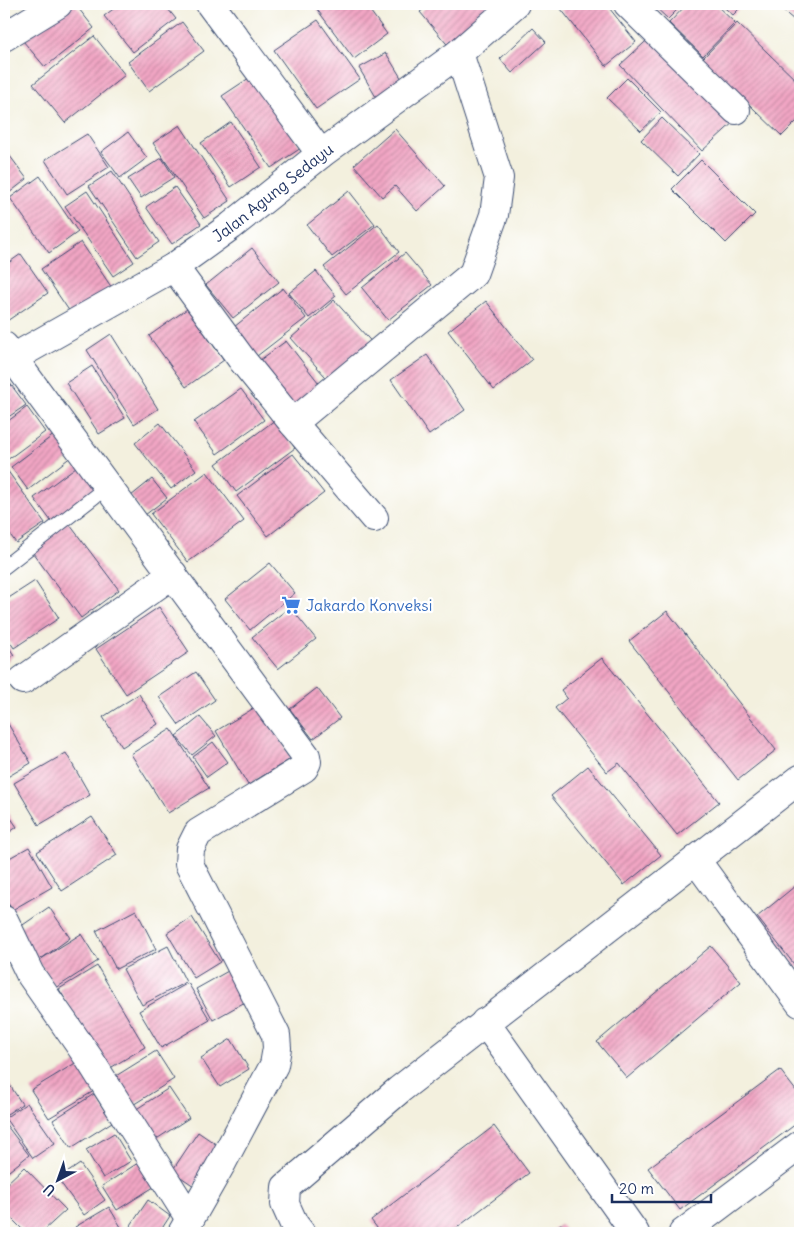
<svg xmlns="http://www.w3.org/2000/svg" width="804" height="1237" font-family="Delius,sans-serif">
  <defs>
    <pattern id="building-hatch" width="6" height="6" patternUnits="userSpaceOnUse" patternTransform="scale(1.25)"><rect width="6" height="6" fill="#f2a6c4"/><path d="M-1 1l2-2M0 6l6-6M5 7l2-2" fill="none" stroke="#c388a2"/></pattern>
  </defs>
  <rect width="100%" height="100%" fill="#fff"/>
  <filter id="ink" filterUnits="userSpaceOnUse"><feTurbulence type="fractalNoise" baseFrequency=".02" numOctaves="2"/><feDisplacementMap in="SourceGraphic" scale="10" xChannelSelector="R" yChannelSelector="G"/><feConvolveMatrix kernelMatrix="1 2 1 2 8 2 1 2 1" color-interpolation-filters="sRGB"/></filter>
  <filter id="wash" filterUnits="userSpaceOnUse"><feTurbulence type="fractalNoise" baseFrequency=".0096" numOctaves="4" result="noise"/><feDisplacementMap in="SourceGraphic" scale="20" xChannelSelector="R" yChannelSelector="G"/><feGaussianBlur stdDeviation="1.12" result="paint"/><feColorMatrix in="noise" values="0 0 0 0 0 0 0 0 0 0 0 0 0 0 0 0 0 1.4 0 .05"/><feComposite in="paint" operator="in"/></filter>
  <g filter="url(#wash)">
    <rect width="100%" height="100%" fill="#f3f0de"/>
    <g id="blocks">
      <path fill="url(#building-hatch)" d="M69 4H75L94 28 45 67 23 41Z
        M120 4H164L176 19 133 52 104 16Z
        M313 4H365L387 34 354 59Z
        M430 4H490L496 11 451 49 420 12Z
        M557 4H606L636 42 606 66Z
        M652 4H683L668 19Z
        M687 4H715L735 23 703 56 669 23Z
        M720 4H744L733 15Z
        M776 4H800V25L788 15Z
        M318 20 360 79 316 109 274 50Z
        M182 22 204 51 149 91 128 62Z
        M737 23 800 84V118L782 136 702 59Z
        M533 28 546 42 512 73 500 59Z
        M655 33 736 120 702 151 620 65Z
        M94 36 125 75 65 123 33 84Z
        M386 53 403 81 376 97 359 68Z
        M252 76 301 148 271 168 222 96Z
        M627 78 661 112 641 131 607 98Z
        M662 118 699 154 678 176 641 140Z
        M231 122 261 167 231 187 201 143Z
        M180 125 230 201 204 218 153 143Z
        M395 129 445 186 417 211 395 186 382 197 354 165Z
        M128 132 147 158 120 178 101 152Z
        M87 134 109 167 67 194 45 160Z
        M4 148 27 179 4 197Z
        M162 158 174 177 141 198 128 179Z
        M701 160 755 214 726 243 672 189Z
        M112 171 159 242 137 257 89 186Z
        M40 176 78 232 49 253 10 198Z
        M175 187 201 224 172 244 146 207Z
        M87 191 134 262 113 276 65 206Z
        M349 191 375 224 332 257 307 225Z
        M378 224 399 252 346 294 324 267Z
        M81 242 112 288 72 315 41 269Z
        M252 248 279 282 233 318 206 285Z
        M405 253 432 285 388 320 362 288Z
        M21 254 48 293 4 323V266Z
        M316 271 336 296 309 318 289 293Z
        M283 288 306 318 257 356 234 327Z
        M334 300 376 347 333 385 291 338Z
        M486 301 532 360 494 390 448 331Z
        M187 309 224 360 186 387 149 336Z
        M111 334 158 409 134 424 87 350Z
        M286 341 322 387 292 410 256 363Z
        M427 355 465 410 429 435 391 380Z
        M92 366 125 418 99 434 66 383Z
        M9 382 26 405 4 420V386Z
        M241 389 264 420 217 454 194 422Z
        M27 407 45 432 7 460 4 455V424Z
        M275 420 295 448 236 492 216 464Z
        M160 423 196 470 171 489 135 443Z
        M55 434 72 456 28 490 11 467Z
        M293 454 324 493 268 536 237 496Z
        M80 464 97 487 51 521 34 498Z
        M7 470 45 523 16 543 4 526V473Z
        M207 472 244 521 188 562 151 514Z
        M152 479 167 498 145 515 131 496Z
        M67 521 119 590 81 618 30 549Z
        M270 563 295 593 250 630 225 599Z
        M35 581 59 618 14 648 4 633V601Z
        M159 607 189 652 126 694 96 649Z
        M290 607 316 639 278 669 252 637Z
        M667 611 776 750 738 780 629 641Z
        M4 640 14 655 4 663Z
        M602 658 719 802 677 835 619 763 607 772 555 708 567 698 561 690Z
        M196 672 215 700 179 725 159 697Z
        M317 688 340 718 313 739 290 709Z
        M139 694 158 724 122 747 103 717Z
        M259 705 292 758 248 785 216 731Z
        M4 717 31 763 4 779Z
        M200 717 216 736 192 755 176 736Z
        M171 729 209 788 168 813 131 754Z
        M213 742 228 762 207 777 193 757Z
        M66 753 90 795 39 825 14 783Z
        M588 766 661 855 624 885 551 796Z
        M4 808 17 827 4 836Z
        M92 817 117 855 62 891 37 852Z
        M29 847 52 887 12 910 4 896V861Z
        M800 882V965L797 968 757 917Z
        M49 907 70 938 41 959 81 934 98 961 56 988 17 929Z
        M136 910 156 949 116 969 96 931Z
        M192 917 220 962 194 978 167 933Z
        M168 946 186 982 142 1005 123 969Z
        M711 946 741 982 627 1078 597 1042Z
        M97 966 145 1047 107 1070 59 989Z
        M237 966 254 997 213 1020 196 989Z
        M188 983 210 1020 161 1048 139 1011Z
        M231 1039 249 1069 220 1087 201 1058Z
        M156 1051 174 1079 128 1108 111 1079Z
        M82 1059 99 1088 49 1118 31 1090Z
        M780 1070 800 1096V1121L680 1210 648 1168Z
        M4 1076 22 1104 4 1116Z
        M169 1088 189 1118 155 1140 135 1110Z
        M94 1094 112 1122 71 1148 53 1120Z
        M27 1103 55 1143 33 1158 5 1118Z
        M4 1122 29 1155 4 1175Z
        M494 1126 529 1173 450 1233H381L371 1220Z
        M198 1132 220 1147 194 1186 172 1171Z
        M114 1133 131 1161 103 1178 86 1150Z
        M141 1161 157 1185 117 1210 102 1186Z
        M80 1164 105 1200 84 1215 58 1179Z
        M24 1167 66 1210 41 1233H26L4 1211V1186Z
        M148 1200 170 1216 159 1233H131L127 1231Z
        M109 1207 124 1232 79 1233 75 1227Z
        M561 1224 567 1233H547Z"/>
    </g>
  </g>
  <g filter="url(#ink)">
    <use href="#blocks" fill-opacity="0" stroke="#3b4c71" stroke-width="1"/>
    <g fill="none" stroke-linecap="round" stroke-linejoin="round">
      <g stroke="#3b4c71" stroke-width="16">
        <path id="service" d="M4 567 108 486"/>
      </g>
      <g stroke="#3b4c71" stroke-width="30">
        <g id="minor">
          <path d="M210 4 321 154"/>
          <path d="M628 4 736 110"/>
          <path d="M4 37 58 4"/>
          <path d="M174 267 243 361 293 423 374 518"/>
          <path d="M4 346 306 756 307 762 304 768 198 833 190 849 189 864 276 1035 277 1048 274 1065 223 1161 182 1233"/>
          <path id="s1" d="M4 363 174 267 231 226 321 154 459 53 515 4"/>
          <path d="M293 423 473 274 494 215 499 178 459 53"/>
          <path d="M23 680 173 574"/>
          <path d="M696 860 800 1003"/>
          <path d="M4 920 30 974 88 1057 190 1219"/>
          <path d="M485 1022 635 1233"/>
          <path d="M301 1233 294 1224 285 1204 286 1187 399 1090 800 779"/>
          <path d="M683 1233 800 1145"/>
        </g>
      </g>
      <use href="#service" stroke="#fff" stroke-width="14"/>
      <use href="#minor" stroke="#fff" stroke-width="28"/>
    </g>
  </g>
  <defs>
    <g id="supermarket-bare" transform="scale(1.5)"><path d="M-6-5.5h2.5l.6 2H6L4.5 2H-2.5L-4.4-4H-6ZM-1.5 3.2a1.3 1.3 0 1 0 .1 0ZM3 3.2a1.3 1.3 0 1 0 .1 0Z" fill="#3f7fe0" stroke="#fff" stroke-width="2.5" paint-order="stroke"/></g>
  </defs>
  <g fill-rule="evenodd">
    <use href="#supermarket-bare" x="291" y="605"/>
  </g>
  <g text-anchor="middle" stroke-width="4.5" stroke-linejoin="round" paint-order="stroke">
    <g font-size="16" fill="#1b2f5e" stroke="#fff">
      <text dy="6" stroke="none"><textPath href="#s1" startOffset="319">Jalan Agung Sedayu</textPath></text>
    </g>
    <g font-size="16" fill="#366cbe" stroke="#fff" text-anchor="start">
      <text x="306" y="611">Jakardo Konveksi</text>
    </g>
  </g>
  <rect width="804" height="1237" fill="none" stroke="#fff" stroke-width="20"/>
  <g transform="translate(58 1180) rotate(221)" stroke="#ffffff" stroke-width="4" paint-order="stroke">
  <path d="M0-4L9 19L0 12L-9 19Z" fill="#1b2f5e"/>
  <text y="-8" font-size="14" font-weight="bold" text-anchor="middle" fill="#1b2f5e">U</text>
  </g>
  <path d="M612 1194v8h99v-8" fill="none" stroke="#1b2f5e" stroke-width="2.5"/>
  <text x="619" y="1194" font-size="15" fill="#1b2f5e" stroke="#ffffff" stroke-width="4" paint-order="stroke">20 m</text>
</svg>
